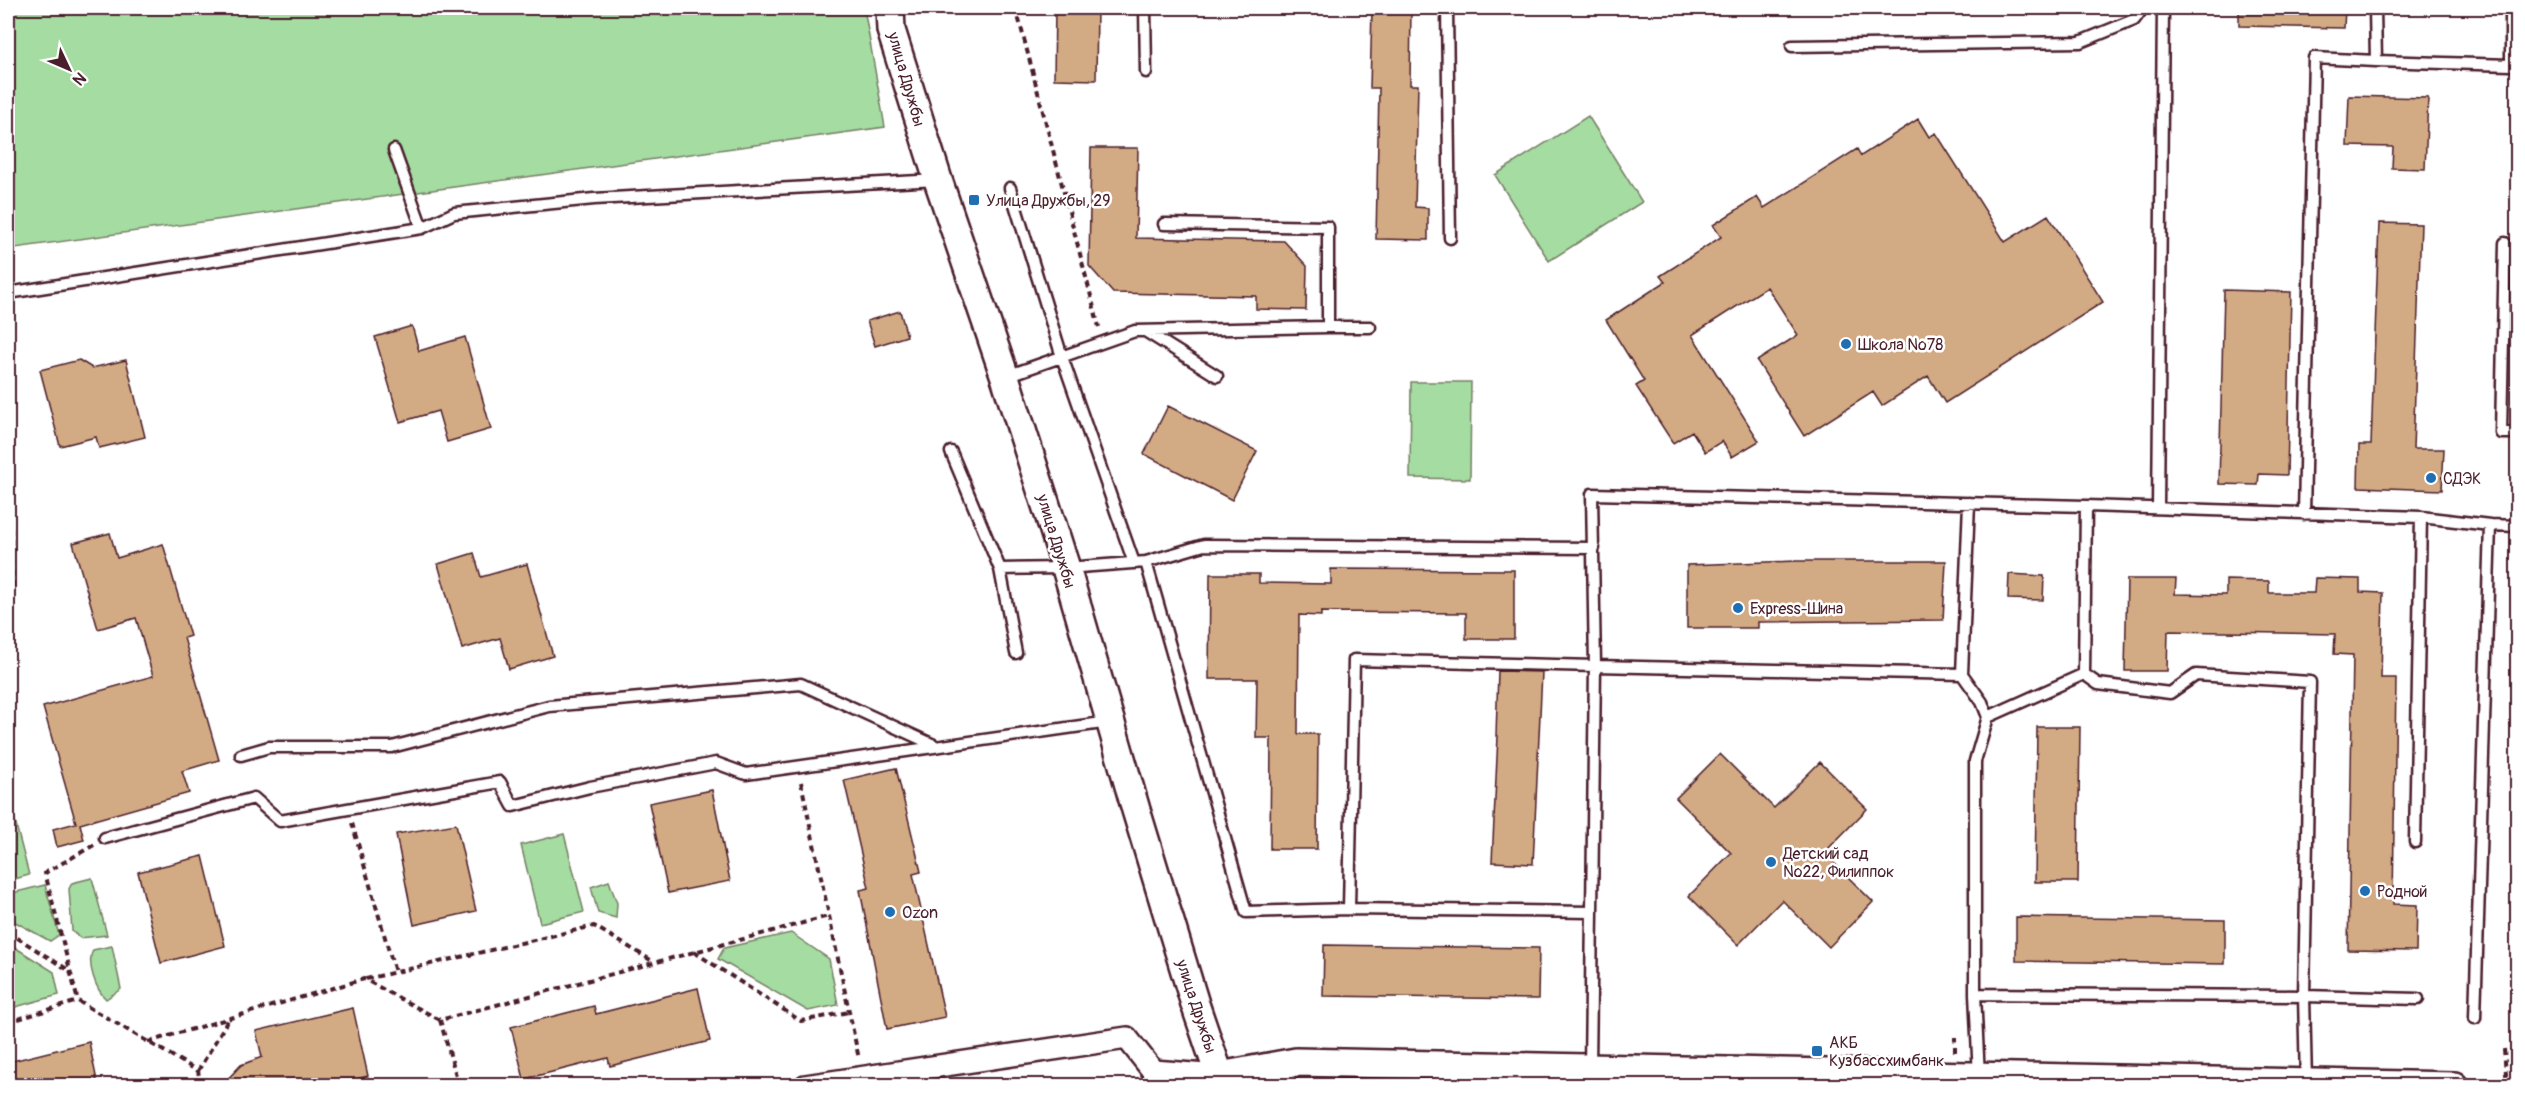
<svg xmlns="http://www.w3.org/2000/svg" width="2525" height="1093" font-family="Pangolin,sans-serif">
  <rect width="100%" height="100%" fill="#fff"/>
  <filter id="ink" filterUnits="userSpaceOnUse"><feTurbulence type="fractalNoise" baseFrequency=".0167" numOctaves="2"/><feDisplacementMap in="SourceGraphic" scale="12" xChannelSelector="R" yChannelSelector="G"/><feConvolveMatrix kernelMatrix="1 2 1 2 8 2 1 2 1" color-interpolation-filters="sRGB"/></filter>
  <g filter="url(#ink)">
    <path fill="#a4dca1" stroke="#777e66" stroke-width="1.5" d="M8 8H864L885 127 8 249Z
      M1588 116 1642 202 1549 261 1495 175Z
      M1411 382H1471L1470 479 1410 478Z
      M10 802 29 875 8 881V803Z
      M564 834 584 912 540 923 521 845Z
      M92 878 107 935 80 938 72 931 69 889 72 883Z
      M609 881 617 903 616 918 598 913 591 887Z
      M45 885 59 935 50 941 8 918V894Z
      M791 933 829 959 838 1005 808 1011 718 959 724 948Z
      M8 943 54 972 59 995 8 1009Z
      M112 946 121 989 106 999C96 990 86 963 93 950Z"/>
    <path fill="#d2aa83" stroke="#4a1f2b" stroke-width="1.5" d="M1055 8H1097L1096 80 1054 79Z
      M1372 8H1411L1410 85H1418L1415 207 1428 208V240L1376 239 1379 88H1370Z
      M2239 8H2345L2344 28 2239 26Z
      M2349 96 2428 98 2425 169 2392 168 2393 147 2347 146Z
      M1918 119 1929 137 1936 133 2005 242 2048 215 2103 302 1945 403 1928 376 1882 406 1873 392 1804 436 1757 361 1798 335 1767 287 1692 335 1759 441 1732 457 1722 441 1705 452 1692 431 1673 443 1636 386 1644 381 1606 320 1665 282 1660 276 1721 237 1713 225 1757 197 1764 208 1857 149 1861 156Z
      M1091 148H1138L1136 238 1284 241 1307 266 1306 310 1256 309V296L1113 293 1089 266Z
      M2379 223 2421 224 2413 449H2444L2442 490 2358 487 2359 445H2371Z
      M2224 290 2291 292 2287 475 2259 474 2258 485 2219 484Z
      M900 311 907 336 875 346 867 321Z
      M412 326 419 351 465 337 491 429 447 442 438 411 400 422 375 337Z
      M79 360 92 368 126 360 145 437 99 448 96 437 60 446 40 370Z
      M1168 406 1257 451 1232 500 1144 454Z
      M110 533 117 558 163 544 190 636 184 638 219 760 182 771 189 793 80 824 84 840 57 847 53 829 76 823 43 707 153 676 136 618 98 629 73 543Z
      M474 553 481 577 527 564 553 656 509 669 500 638 462 649 438 564Z
      M1796 561H1946L1943 620 1758 622V628H1687V565Z
      M1331 569 1514 570V639H1466V613L1321 612V616L1299 615 1298 734H1318L1317 849H1270L1271 738H1256L1257 679H1209L1210 574H1259V583L1331 584Z
      M2009 574 2044 576 2043 600 2008 599Z
      M2315 578 2360 579V592L2383 593 2381 678H2396L2393 904 2417 905 2416 951 2348 950 2353 655 2334 654 2335 634 2168 631 2167 671H2125L2127 579H2176L2175 594 2226 595V580L2269 581V593H2314Z
      M1498 671 1542 672 1533 864 1492 862 1498 736H1496Z
      M2037 727H2080L2078 882H2035Z
      M1720 754 1774 808 1820 762 1867 809 1824 853 1873 902 1829 947 1782 900 1738 945 1689 896 1731 853 1676 798Z
      M896 768 921 872 913 874 945 1017 887 1029 860 890 869 888 844 780Z
      M712 790 730 881 668 893 649 803Z
      M456 824 476 911 414 925 396 834Z
      M203 856 225 946 161 963 138 872Z
      M2016 917 2225 920V964L2016 961Z
      M1324 945 1539 948 1538 999 1323 996Z
      M698 988 710 1041 610 1066 608 1058 524 1079 511 1027 594 1006 596 1014Z
      M353 1008 368 1076 330 1086H221L241 1065 262 1057 256 1031Z
      M89 1042 98 1086H8V1062Z"/>
    <g fill="none" stroke-linecap="round" stroke-linejoin="round">
      <g stroke="#4a1f2b" stroke-width="15">
        <path id="service" d="M1145 8 1146 72
          M1447 8 1450 238
          M1792 46 2080 42 2134 20 2143 8
          M2376 61 2511 65V8
          M394 150 422 228 454 213 594 199 937 180
          M1010 188 1062 357 1134 563
          M2505 243 2501 433H2518
          M8 293 422 228
          M1328 327H1370
          M1145 331 1217 376
          M1007 376 1135 331 1328 327V227L1164 224
          M951 452 1000 569
          M1969 503 1962 674 1982 702 1988 717 1975 761V994L1979 1077
          M2158 508 2163 8
          M2304 514 2314 58 2376 61 2375 8
          M1146 562 1246 912 1349 909
          M1016 653 1000 569 1066 568 1146 562 1204 545 1594 548
          M1988 717 2084 674
          M241 755 269 747H392L549 706 801 684 934 745
          M105 838 254 798 280 821 500 782 513 806 590 787 716 763 746 774 1109 722
          M2415 842 2421 517
          M1592 912 1595 666 1962 674
          M1975 994 2304 996 2418 999
          M2475 1018 2490 525
          M1590 1068 1592 912 1349 909 1354 660 1595 666 1592 494 2086 506
          M2306 1082 2304 996 2310 682 2196 675 2170 693 2098 684 2084 674 2086 506 2421 517 2490 525 2518 526"/>
      </g>
      <g stroke="#4a1f2b" stroke-width="26">
        <path id="minor" d="M805 1086 1127 1038 1153 1071 1220 1076"/>
      </g>
      <g stroke="#4a1f2b" stroke-width="32">
        <path id="tertiary" d="M890 8 891 30 938 180 1005 377 1066 568 1136 810 1195 1004 1223 1086
          M1220 1076 1296 1062 2454 1086
          M1242 1079 1284 1086"/>
      </g>
      <path stroke="#4a1f2b" stroke-width="4" stroke-dasharray="6 4.5" stroke-linecap="butt" d="M1016 8 1099 327
        M8 476 13 587 8 608
        M801 782 859 1059
        M352 823 395 972
        M94 845 45 873 78 1001 198 1071 201 1086
        M8 932 70 971
        M694 952 801 1021 849 1012
        M366 979 594 926 654 962
        M8 1022 78 1001
        M148 1042 364 979 440 1020
        M2504 1049 2507 1086
        M1955 1052V1037
        M198 1071 228 1020
        M459 1086 440 1020 829 916"/>
      <use href="#service" stroke="#fff" stroke-width="10"/>
      <use href="#minor" stroke="#fff" stroke-width="21"/>
      <use href="#tertiary" stroke="#fff" stroke-width="27"/>
    </g>
  </g>
  <g fill="#1f6fb2" stroke="#fff" stroke-width="2">
    <rect x="968" y="194" width="12" height="12" rx="3"/>
    <circle cx="1846" cy="344" r="6"/>
    <circle cx="2431" cy="478" r="6"/>
    <circle cx="1738" cy="608" r="6"/>
    <circle cx="1771" cy="862" r="6"/>
    <circle cx="2365" cy="891" r="6"/>
    <circle cx="890" cy="912" r="6"/>
    <rect x="1811" y="1045" width="12" height="12" rx="3"/>
  </g>
  <g text-anchor="middle" stroke-width="5" stroke-linejoin="round" paint-order="stroke">
    <g font-size="16" fill="#4a1f2b" stroke="#fff">
      <text transform="translate(907 79) rotate(74)" y="6">улица Дружбы</text>
      <text transform="translate(1057 541) rotate(73)" y="6">улица Дружбы</text>
      <text transform="translate(1197 1006) rotate(72)" y="6">улица Дружбы</text>
    </g>
    <g font-size="16" fill="#4a1f2b" stroke="#fff" text-anchor="start">
      <text x="986" y="206">Улица Дружбы, 29</text>
      <text x="1858" y="350">Школа №78</text>
      <text x="2443" y="484">СДЭК</text>
      <text x="1750" y="614">Express-Шина</text>
      <text x="1783" y="859">Детский сад<tspan x="1783" dy="18">№22, Филиппок</tspan></text>
      <text x="2377" y="897">Родной</text>
      <text x="902" y="918">Ozon</text>
      <text x="1829" y="1048">АКБ<tspan x="1829" dy="18">Кузбассхимбанк</tspan></text>
    </g>
  </g>
  <rect width="2525" height="1093" fill="none" stroke="#fff" stroke-width="30"/>
  <rect x="15" y="15" width="2495" height="1063" fill="none" stroke="#4a1f2b" stroke-width="2" filter="url(#ink)"/>
  <g transform="translate(69 69) rotate(134)" stroke="#ffffff" stroke-width="4.5" paint-order="stroke">
  <path d="M0-4.5L10 22L0 15L-10 22Z" fill="#4a1f2b"/>
  <text y="-9" font-size="16" font-weight="bold" text-anchor="middle" fill="#4a1f2b">N</text>
  </g>
</svg>
